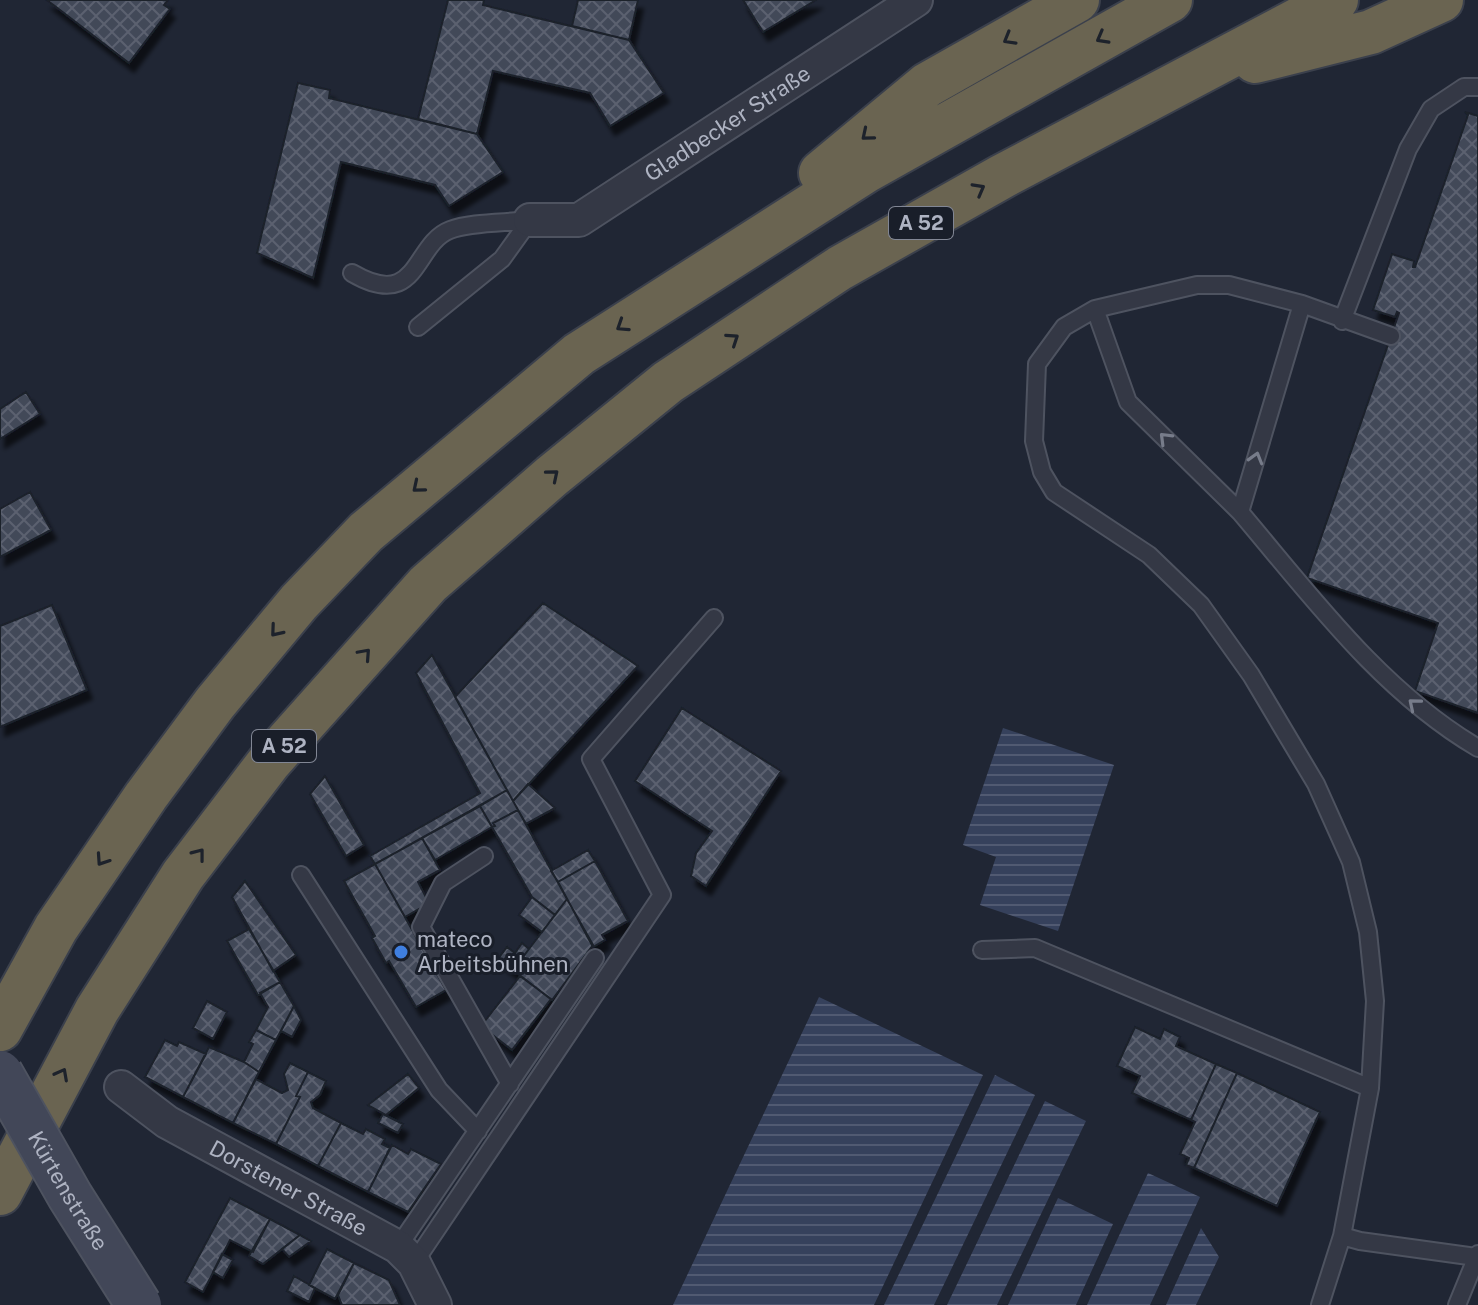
<svg xmlns="http://www.w3.org/2000/svg" width="1478" height="1305" font-family="'Public Sans',sans-serif">
  <defs>
    <pattern id="water-rules" width="6" height="5" patternUnits="userSpaceOnUse" patternTransform="scale(2)"><rect width="6" height="5" fill="#36415c"/><path d="M0 2.5h6" fill="none" stroke="#515a72"/></pattern>
    <pattern id="building-cross-hatch" width="8" height="8" patternUnits="userSpaceOnUse" patternTransform="scale(2)"><rect width="8" height="8" fill="#424959"/><path d="M0 0l8 8M0 8l8-8" fill="none" stroke="#5b616f"/></pattern>
    <filter id="shadow"><feDropShadow dx="5" dy="9" stdDeviation="2" flood-color="#0009"/></filter>
  </defs>
  <rect width="100%" height="100%" fill="#202634"/>
  <path fill="url(#water-rules)" d="M1003 728 1114 765 1058 931 980 905 996 857 963 845Z
    M819 997 983 1075 874 1305H673Z
    M995 1075 1035 1095 934 1305H884Z
    M1045 1101 1086 1121 997 1305H947Z
    M1148 1173 1200 1197 1150 1305H1087Z
    M1058 1198 1113 1224 1076 1305H1008Z
    M1201 1228 1219 1257 1196 1305H1166Z"/>
  <path fill="url(#building-cross-hatch)" stroke="#1b202b" stroke-width="2" filter="url(#shadow)" d="M47 0H168L164 5 170 9 129 63Z
    M448 0H484L483 5 629 40 664 93 610 126 590 93 493 71 477 134 418 119Z
    M578 0H638L629 40 572 26Z
    M743 0H816L763 32Z
    M298 83 330 90 329 98 477 134 503 172 449 206 435 185 341 162 313 278 257 253Z
    M1465 112 1478 116V713L1415 691 1438 623 1307 578 1399 313 1397 312 1395 317 1373 310 1392 254 1414 261 1413 267H1415L1468 115Z
    M26 392 40 414 0 439V409Z
    M30 492 51 530 0 557V509Z
    M543 603 638 666 513 801 455 697Z
    M52 605 87 690 0 727V626Z
    M432 655 507 790 375 864 370 856 480 793 416 673Z
    M682 708 781 771 706 886 691 876 696 853 712 831 635 781Z
    M325 776 364 845 346 856 310 794Z
    M528 784 555 808 526 824 513 801Z
    M507 790 518 810 493 823 495 826 492 827 480 806Z
    M480 806 492 827 435 860 422 838Z
    M518 810 567 899 555 915 532 897 492 827 495 826 493 823Z
    M422 838 440 870 418 882 429 903 405 917 375 864Z
    M588 850 595 861 558 882 551 871Z
    M595 861 628 921 602 935 605 940 593 947 558 882Z
    M375 864 446 990 416 1007 389 961 386 963 372 938 375 936 344 881Z
    M245 881 296 955 273 971 232 897Z
    M532 897 555 915 542 932 519 915Z
    M567 899 593 945 552 1000 513 970Z
    M249 929 280 982 258 995 227 941Z
    M522 943 529 949 513 970 498 959 507 947 515 953Z
    M520 976 551 999 512 1050 481 1026Z
    M280 982 294 1006 276 1040 256 1030 268 1007 260 993Z
    M207 1001 227 1012 213 1039 193 1028Z
    M294 1006 301 1020 292 1037 281 1031Z
    M1135 1027 1160 1039 1164 1029 1180 1037 1176 1046 1216 1064 1191 1120 1132 1093 1140 1076 1117 1066Z
    M256 1030 276 1040 259 1072 244 1062 253 1044 249 1042Z
    M165 1040 177 1046 179 1042 206 1054 183 1097 145 1077Z
    M209 1047 244 1062 259 1072 233 1123 183 1097Z
    M290 1063 308 1072 296 1096 300 1097 276 1144 233 1123 256 1079 282 1093 288 1090 284 1074Z
    M1216 1064 1237 1073 1194 1168 1186 1165 1189 1158 1180 1154 1195 1122 1191 1120Z
    M308 1072 326 1081 320 1095 311 1102 313 1108 341 1123 318 1166 276 1144 300 1097 296 1096Z
    M1237 1073 1320 1112 1277 1206 1194 1168Z
    M408 1074 419 1088 386 1115 368 1105Z
    M383 1114 403 1124 398 1133 378 1123Z
    M341 1123 363 1134 366 1129 385 1139 382 1144 390 1148 368 1192 318 1166Z
    M392 1145 408 1154 411 1149 441 1164 408 1212 368 1192Z
    M230 1198 270 1219 253 1252 230 1240 203 1292 185 1282Z
    M270 1219 300 1235 263 1264 249 1256Z
    M300 1235 311 1241 289 1257 282 1249Z
    M327 1249 354 1263 335 1299 309 1285Z
    M222 1254 233 1260 223 1278 213 1272Z
    M354 1263 389 1280 400 1305H342L338 1295Z
    M294 1276 315 1288 309 1302 287 1291Z"/>
  <g fill="none" stroke-linecap="round" stroke-linejoin="round">
    <g stroke="#4e5360" stroke-width="20">
      <path id="lane" d="M352 273C419 312 413 244 450 230 471 222 507 223 530 220
        M1302 304 1240 512C1312 597 1381 691 1478 748
        M1095 309 1128 402 1240 512
        M1342 321 1408 149 1431 109 1464 87H1478
        M418 327 502 259 530 220
        M1391 336 1302 304 1229 285H1197L1095 309 1064 327 1037 364 1034 441 1042 472 1054 492 1149 555 1201 605 1251 675 1316 784 1351 862 1368 932 1375 1001 1370 1088 1342 1236 1360 1241 1476 1257
        M484 856 443 883 421 927 510 1084
        M301 875 439 1090 478 1131
        M982 950 1035 948 1370 1088
        M398 1247 595 958
        M414 1263 662 895 591 759 714 618
        M1320 1305 1342 1236
        M1457 1305 1478 1254"/>
    </g>
    <g stroke="#4e5360" stroke-width="36">
      <g id="street">
        <path id="s1" d="M530 220H579L916 0"/>
        <path id="s2" d="M121 1087 167 1122 398 1247 414 1263 435 1305"/>
      </g>
    </g>
    <g stroke="#3b404c" stroke-width="48">
      <path id="highway" d="M1255 61 1371 32 1441 0
        M821 173 927 85 1077 0
        M0 1029 56 928 146 796 215 703 299 602 366 532 579 354 867 170 1170 0
        M0 1193 97 1010 183 875 270 761 428 584 552 476 668 382 840 268 1003 176 1336 0"/>
    </g>
    <use href="#lane" stroke="#343845" stroke-width="16"/>
    <use href="#street" stroke="#343845" stroke-width="32"/>
    <use href="#highway" stroke="#6a6451" stroke-width="44"/>
    <g stroke="#4e5360" stroke-width="48" stroke-linecap="butt">
      <g id="secondary-bridge">
        <path id="s3" d="M0 1073 70 1196 139 1305"/>
      </g>
    </g>
    <use href="#secondary-bridge" stroke="#424758" stroke-width="44"/>
  </g>
  <defs><path id="oneway-chevron" d="M-2-3.5L2.5 0L-2 3.5" fill="none" stroke-width="1.6" stroke-linecap="round" stroke-linejoin="round" transform="scale(2)"/></defs>
  <g stroke="#1d222b">
    <use href="#oneway-chevron" transform="translate(1102 38) rotate(151)"/>
    <use href="#oneway-chevron" transform="translate(1009 39) rotate(150)"/>
    <use href="#oneway-chevron" transform="translate(867 135) rotate(140)"/>
    <use href="#oneway-chevron" transform="translate(979 189) rotate(-29)"/>
    <use href="#oneway-chevron" transform="translate(622 326) rotate(147)"/>
    <use href="#oneway-chevron" transform="translate(733 339) rotate(-34)"/>
    <use href="#oneway-chevron" transform="translate(553 475) rotate(-40)"/>
    <use href="#oneway-chevron" transform="translate(418 487) rotate(140)"/>
    <use href="#oneway-chevron" transform="translate(276 631) rotate(130)"/>
    <use href="#oneway-chevron" transform="translate(365 654) rotate(-48)"/>
    <use href="#oneway-chevron" transform="translate(199 854) rotate(-52)"/>
    <use href="#oneway-chevron" transform="translate(102 860) rotate(124)"/>
    <use href="#oneway-chevron" transform="translate(62 1074) rotate(-62)"/>
  </g>
  <g stroke="#777c8a">
    <use href="#oneway-chevron" transform="translate(1165 438) rotate(-135)"/>
    <use href="#oneway-chevron" transform="translate(1256 458) rotate(-74)"/>
    <use href="#oneway-chevron" transform="translate(1414 704) rotate(-140)"/>
  </g>
  <circle fill="#3f7fe0" stroke="#191e29" stroke-width="3" cx="401" cy="952" r="8"/>
  <g text-anchor="middle" stroke-width="6" stroke-linejoin="round" paint-order="stroke">
    <g fill="#191e29" stroke="#818694" stroke-width="2">
      <rect x="889" y="207" width="64" height="32" rx="6"/>
      <rect x="252" y="730" width="64" height="32" rx="6"/>
    </g>
    <g font-size="20" font-weight="bold" fill="#aeb3c2">
      <text x="921" y="230">A 52</text>
      <text x="284" y="753">A 52</text>
    </g>
    <g font-size="22" fill="#aeb3c2" stroke="#191e29">
      <text dy="8" stroke="none"><textPath href="#s1" startOffset="226">Gladbecker Straße</textPath></text>
      <text dy="8" stroke="none"><textPath href="#s2" startOffset="196">Dorstener Straße</textPath></text>
      <text dy="8" stroke="none"><textPath href="#s3" startOffset="136">Kürtenstraße</textPath></text>
    </g>
    <g font-size="22" fill="#aeb3c2" stroke="#191e29" text-anchor="start">
      <text x="417" y="947">mateco<tspan x="417" dy="25">Arbeitsbühnen</tspan></text>
    </g>
  </g>
</svg>
